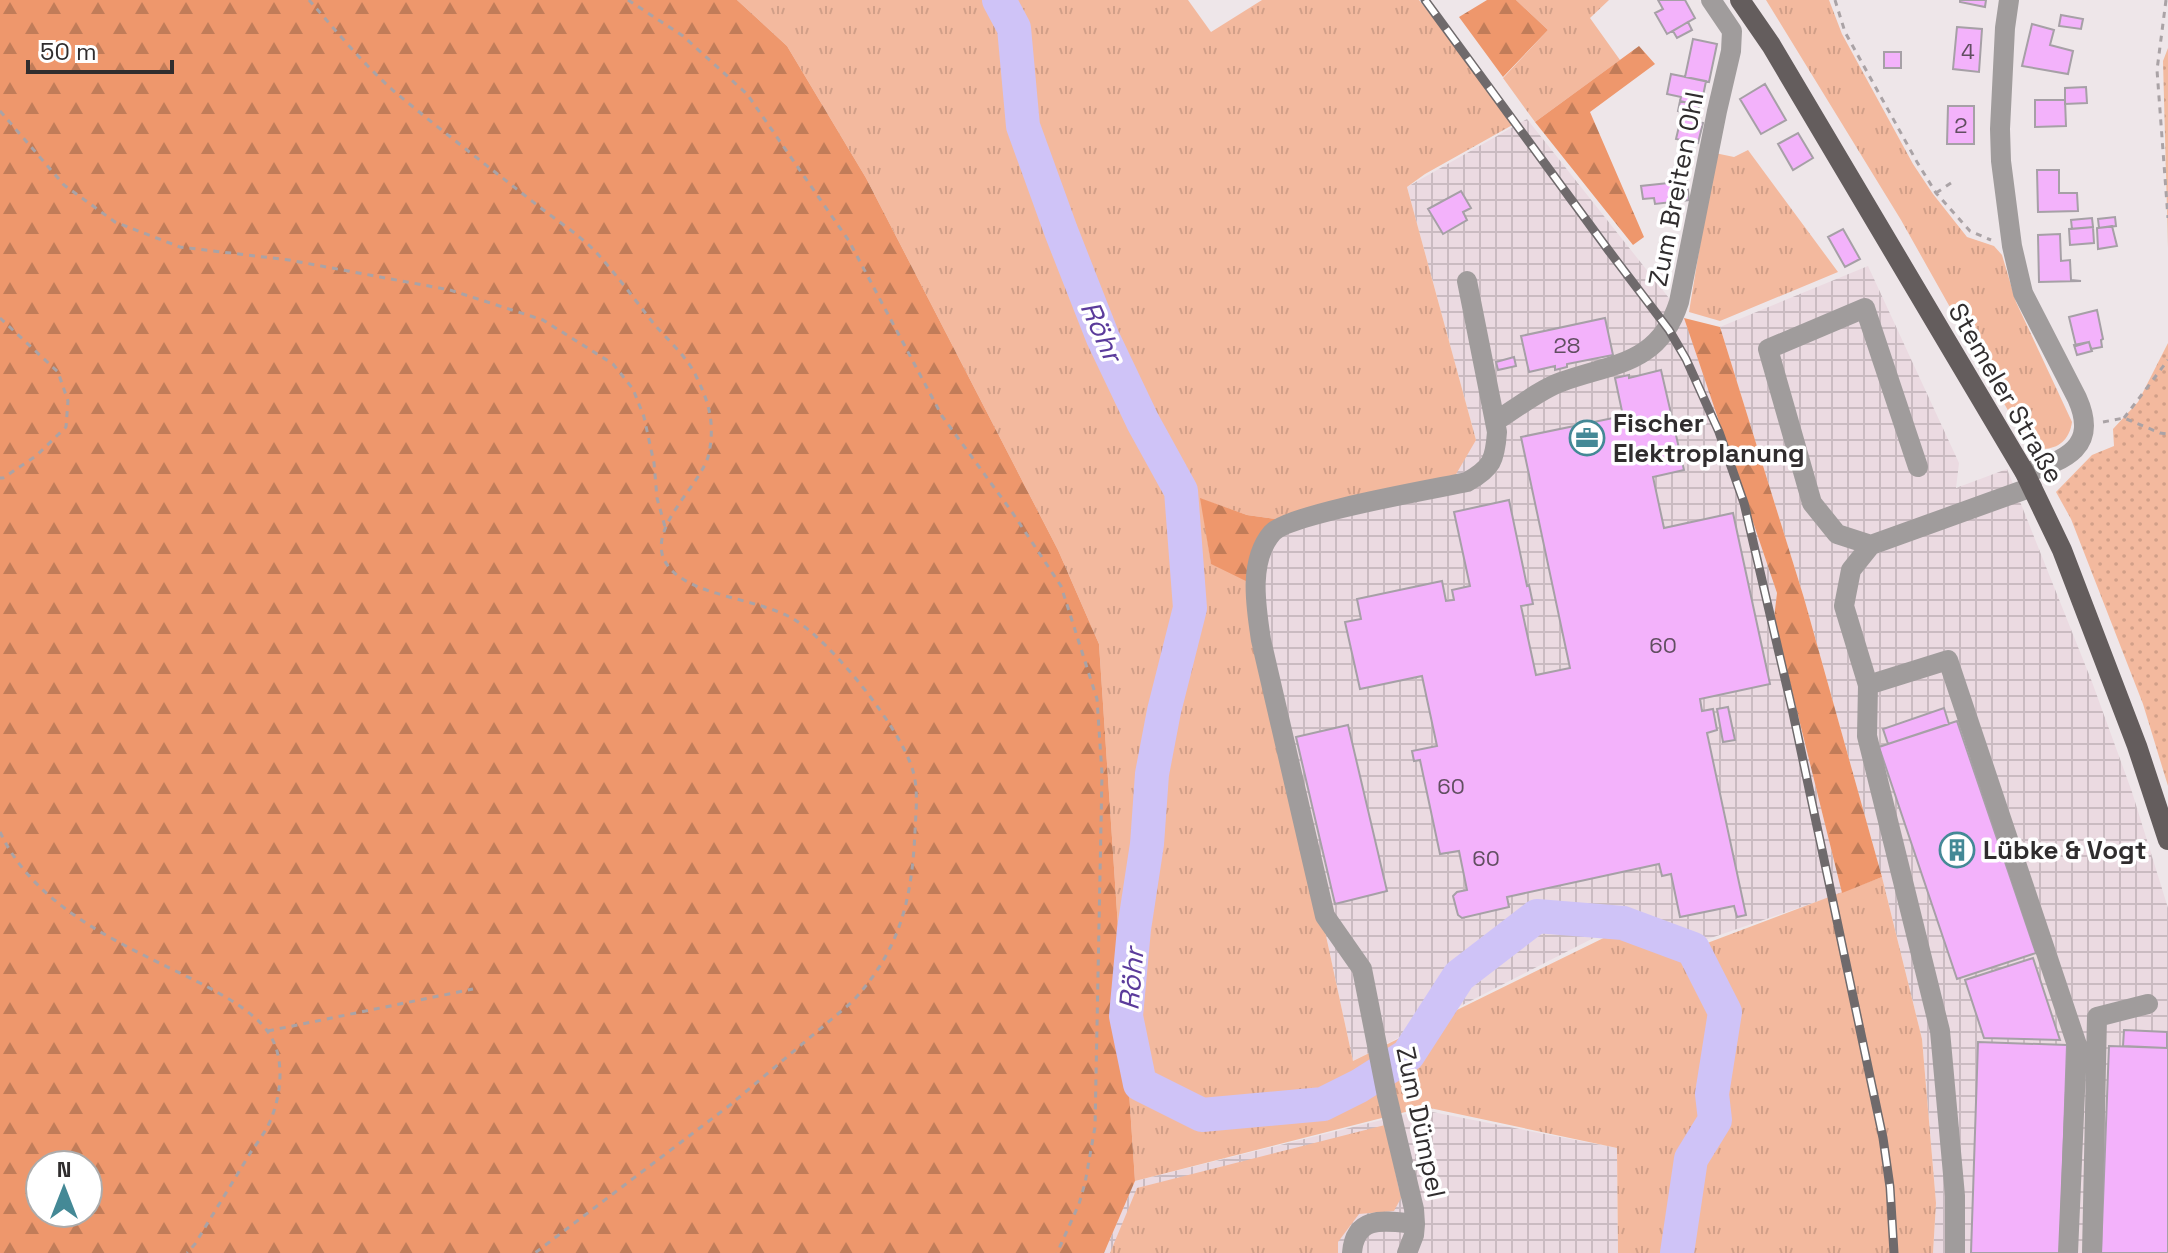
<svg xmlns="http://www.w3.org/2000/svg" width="2168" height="1253" font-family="'Space Grotesk',sans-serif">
  <defs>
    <pattern id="industrial-grid" width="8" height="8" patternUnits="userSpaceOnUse" patternTransform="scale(2)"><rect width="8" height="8" fill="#ebdae1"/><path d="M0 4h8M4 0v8" fill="none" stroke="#cabbc1"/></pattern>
    <pattern id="grass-tufts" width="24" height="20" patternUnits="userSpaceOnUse" patternTransform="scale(2)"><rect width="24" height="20" fill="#f3b99e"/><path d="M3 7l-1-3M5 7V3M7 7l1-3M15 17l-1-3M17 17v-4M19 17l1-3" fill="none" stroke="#d19f88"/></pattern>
    <pattern id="forest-firs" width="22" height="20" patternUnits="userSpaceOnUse" patternTransform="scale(2)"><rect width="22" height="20" fill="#ee976c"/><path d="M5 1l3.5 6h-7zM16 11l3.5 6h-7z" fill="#c17c59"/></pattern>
    <pattern id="park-dots" width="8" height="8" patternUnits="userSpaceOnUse" patternTransform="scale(2)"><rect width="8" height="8" fill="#f3b99e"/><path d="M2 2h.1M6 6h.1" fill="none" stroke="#d19f88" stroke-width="1.8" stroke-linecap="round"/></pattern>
  </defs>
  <rect width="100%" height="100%" fill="#eee6e9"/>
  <path fill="url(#industrial-grid)" d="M1527 119 1684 317 1777 593 1774 618 1842 893 1702 941 1623 923 1353 1061 1250 583 1285 521 1476 440 1407 187Z
    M1868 266 1959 463 1956 488 2007 469 2092 682 2132 792 2168 908V1253H1933L1936 1203 1922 1039 1882 877 1804 598 1720 327Z
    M1422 1110 1617 1148 1618 1253H1104L1135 1181Z"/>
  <path fill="url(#grass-tufts)" fill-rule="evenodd" d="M737 0H1188L1211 32 1262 0H1419L1516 123 1425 174 1407 187 1476 440 1448 488 1285 521 1250 583 1353 1061 1626 927 1702 945 1882 877 1922 1039 1936 1203 1933 1253H1618L1617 1148 1425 1107 1135 1181 1099 644 1058 550 866 178 787 46ZM1201 499 1247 515 1282 520 1211 563Z
    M1516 0H1609L1590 18 1620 60 1535 122 1503 78 1548 30Z
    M1766 0H1829L1842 34 1913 164 1933 194 1967 237 1994 246 2002 255 2016 302 2072 422C2069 444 2052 453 2031 447L2019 430 1901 220Z
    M1748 150 1838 272 1720 321 1689 312 1715 153 1734 157Z
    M1385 1125 1401 1198 1394 1211 1359 1214 1338 1242V1253H1110L1137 1188Z"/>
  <path fill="url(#forest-firs)" fill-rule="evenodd" d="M0 0H737L787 46 866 178 1058 550 1099 644 1135 1181 1104 1253H0ZM40 1165H88V1213H40Z
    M1487 0H1516L1548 30 1503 77 1459 17Z
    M1639 46 1655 64 1590 112 1644 237 1633 245 1535 122Z
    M1684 318 1720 327 1804 598 1882 877 1842 893 1774 618 1777 593Z
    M1200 498 1247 515 1283 520 1250 583 1211 564Z"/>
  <path fill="url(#park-dots)" d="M2168 48V248L2163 61Z
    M2168 343V786L2143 704 2071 519 2056 492 2092 455 2114 446 2113 429 2138 402Z"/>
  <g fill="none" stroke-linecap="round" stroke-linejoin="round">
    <path stroke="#cfc3f7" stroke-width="34" d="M999 0 1014 28 1023 126 1061 231 1103 338 1143 422 1181 491 1190 608 1164 711 1152 774 1147 844 1134 929 1126 1016 1140 1084 1202 1115 1323 1104 1359 1086 1408 1055 1459 976 1537 916 1623 923 1693 949 1725 1012 1712 1094 1715 1120 1691 1159 1677 1253"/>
  </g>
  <path fill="#f3b2fb" stroke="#a6a0a6" stroke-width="2" d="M1658 0H1685L1695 18 1667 34 1655 13 1663 9Z
    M1960 0H1986L1985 7 1960 2Z
    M2061 15 2083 19 2081 29 2059 26Z
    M1688 22 1692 30 1677 38 1673 31Z
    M2032 24 2054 30 2050 45 2073 51 2068 74 2022 66Z
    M1957 27 1982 29 1979 72 1953 69Z
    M1693 39 1717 44 1709 82 1685 77Z
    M1884 52H1901V68H1884Z
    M1671 74 1706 81 1701 106 1680 101 1681 97 1667 94Z
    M1765 84 1786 120 1761 134 1740 99Z
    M2086 87 2087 103 2065 104V88Z
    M2035 100H2065L2066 126 2035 127Z
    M1680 101 1699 106 1697 116 1678 111Z
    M1948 106H1974V144H1947Z
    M1681 118 1703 123 1698 143 1676 139Z
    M1798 133 1813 158 1793 170 1778 144Z
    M2037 170H2059V193H2077L2078 211 2038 212Z
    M1687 181 1689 200 1655 204 1654 198 1643 199 1641 186Z
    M1461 191 1471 208 1463 212 1467 220 1443 234 1428 209Z
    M2115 217 2116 226 2099 228 2098 219Z
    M2092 218 2093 227 2072 229 2071 220Z
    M2112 226 2117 246 2098 249 2097 228Z
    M2093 227 2094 243 2070 245 2069 229Z
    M1843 229 1860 259 1845 267 1828 237Z
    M2060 234 2061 261 2070 260 2071 280 2081 281 2039 282 2038 235Z
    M2097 310 2103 339 2101 340 2102 347 2091 349 2089 342 2076 346 2069 317Z
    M1605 318 1613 355 1567 364V367L1555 370V366L1529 372 1521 336Z
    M2089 342 2092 351 2077 355 2074 345Z
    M1514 357 1516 366 1498 370 1496 362Z
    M1661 370 1684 470 1653 477 1664 528 1733 513 1770 684 1700 699 1702 711 1713 709 1717 730 1707 733 1746 915 1737 917 1734 906 1680 917 1671 874 1662 876 1659 864 1507 897 1509 907 1462 918 1458 915 1453 896 1457 892 1467 890 1459 851 1440 854 1420 760 1414 761 1412 751 1437 746 1422 676 1360 689 1345 622 1361 619 1357 599 1442 581 1446 601 1454 600 1452 590 1470 586 1454 512 1509 500 1527 586 1529 585 1533 604 1521 606 1536 675 1570 668 1521 437 1623 416 1615 378 1629 375V378Z
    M1728 707 1735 740 1723 742 1717 709Z
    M1944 708 1949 724 1888 744 1883 729Z
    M1957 721 2036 953 1957 979 1879 747Z
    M1348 725 1387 891 1335 904 1296 737Z
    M2033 958 2060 1040 1984 1038 1965 980Z
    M2124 1030 2167 1032V1048L2123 1046Z
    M1978 1042 2067 1045 2060 1253H1971Z
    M2109 1046 2168 1048V1253H2101Z"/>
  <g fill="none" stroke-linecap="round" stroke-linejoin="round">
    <path stroke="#aaa3a6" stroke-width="3" stroke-dasharray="6 6" stroke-linecap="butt" d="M309 0C336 31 365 66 396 93 442 131 490 168 537 205 556 220 578 234 595 251 616 274 635 300 654 324 667 339 688 358 696 376 709 402 715 423 709 453 703 485 641 531 668 566 691 597 760 598 795 620 833 644 896 723 911 765 919 786 916 809 915 831 912 900 900 950 852 1002L730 1105 535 1253
      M628 0 683 36 747 94 849 241 942 416 1012 512 1061 586 1097 699 1102 774 1095 1127 1085 1183 1079 1204 1057 1253
      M1835 0 1845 32 1917 162 1936 193 1970 231 1991 240
      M2166 0 2157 70 2168 218
      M0 111 64 185 115 222 180 247 289 260 450 290 543 320 613 364 633 389 644 417 654 463 657 498 665 527
      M1936 193 1954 181
      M0 318 58 372 68 401 66 427 36 456 3 478H0
      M2124 418 2168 360
      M2103 422 2124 418 2160 433 2168 434
      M0 832C36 909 122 944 194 980 216 991 254 1011 268 1032 285 1056 282 1092 271 1119 266 1132 256 1144 249 1155 231 1185 213 1214 195 1244L187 1253
      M268 1031 473 989"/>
    <path stroke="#a09c9c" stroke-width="20" d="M2009 0 2005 28 2000 129 2001 161 2012 246 2023 293 2077 398C2099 447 2066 460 2025 473
      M1496 421C1515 409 1541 389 1561 382 1613 363 1659 365 1679 302L1717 111 1731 51 1732 31 1711 0
      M1871 545 1837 534 1812 503 1768 349 1865 308 1918 467
      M1868 685 1948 660 2077 1045 2068 1253
      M1415 1224 1414 1209 1387 1096 1362 969 1325 916 1261 640C1256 607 1248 561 1272 533 1288 514 1434 489 1467 482 1492 468 1495 460 1497 432L1467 281
      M1352 1253C1355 1214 1386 1221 1415 1224L1414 1235 1407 1253
      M1955 1253V1196L1940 1031 1867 736 1868 685 1844 606 1851 570 1871 545 2032 487
      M2092 1253 2097 1017 2148 1004"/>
    <path stroke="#645d5d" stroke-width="20" d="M1740 0 1771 45 2025 473 2062 550 2137 746 2168 840"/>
    <g stroke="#6f6a6c" stroke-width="9">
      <path id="rail" d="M1425 0 1609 251 1669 330 1686 359 1719 432 1744 503 1793 713 1883 1138 1890 1187 1894 1253"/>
    </g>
    <use href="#rail" stroke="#fff" stroke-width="6" stroke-dasharray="18" stroke-linecap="butt"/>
  </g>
  <defs>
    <g id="office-ring" transform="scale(1.8)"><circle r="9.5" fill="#fff" stroke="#448996" stroke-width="1.5"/><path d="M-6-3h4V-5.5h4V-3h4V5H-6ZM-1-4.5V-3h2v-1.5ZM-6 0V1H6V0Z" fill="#448996"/></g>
    <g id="building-ring" transform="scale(1.8)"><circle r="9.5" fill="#fff" stroke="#448996" stroke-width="1.5"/><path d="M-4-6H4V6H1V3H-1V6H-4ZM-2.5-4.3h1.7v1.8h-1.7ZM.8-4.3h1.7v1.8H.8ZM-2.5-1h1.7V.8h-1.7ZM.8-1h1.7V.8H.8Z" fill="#448996"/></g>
  </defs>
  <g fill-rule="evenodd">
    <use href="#office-ring" x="1587" y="438"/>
    <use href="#building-ring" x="1957" y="850"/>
  </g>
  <g text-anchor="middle" stroke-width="7" stroke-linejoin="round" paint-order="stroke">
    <g font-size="22" fill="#614e61">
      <text x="1968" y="59">4</text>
      <text x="1961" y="133">2</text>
      <text x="1567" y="353">28</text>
      <text x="1663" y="653">60</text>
      <text x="1451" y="794">60</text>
      <text x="1486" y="866">60</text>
    </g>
    <g font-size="26" fill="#302d2e" stroke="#fff">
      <text transform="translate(1676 189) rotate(-79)" y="9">Zum Breiten Ohl</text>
      <text transform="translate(2006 393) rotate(60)" y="9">Stemeler Straße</text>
      <text transform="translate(1421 1122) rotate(78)" y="9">Zum Dümpel</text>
    </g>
    <g font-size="26" font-weight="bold" fill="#302d2e" stroke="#fff" text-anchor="start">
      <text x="1613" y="432">Fischer<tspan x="1613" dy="30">Elektroplanung</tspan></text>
      <text x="1983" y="859">Lübke &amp; Vogt</text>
    </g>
    <g font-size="28" font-style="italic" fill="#5b3b9b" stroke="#fff">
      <text transform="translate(1102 331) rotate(66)" y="10">Röhr</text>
      <text transform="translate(1131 979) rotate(-85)" y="10">Röhr</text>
    </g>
  </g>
  <g transform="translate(64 1189)"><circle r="38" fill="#ffffff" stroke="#acabab" stroke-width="2"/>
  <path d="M0-6L14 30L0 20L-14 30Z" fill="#448996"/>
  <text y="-12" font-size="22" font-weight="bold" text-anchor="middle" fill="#302d2e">N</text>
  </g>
  <path d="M28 60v12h144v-12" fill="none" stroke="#302d2e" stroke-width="4"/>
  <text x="40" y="60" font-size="24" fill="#302d2e" stroke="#ffffff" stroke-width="6" paint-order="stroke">50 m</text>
</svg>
